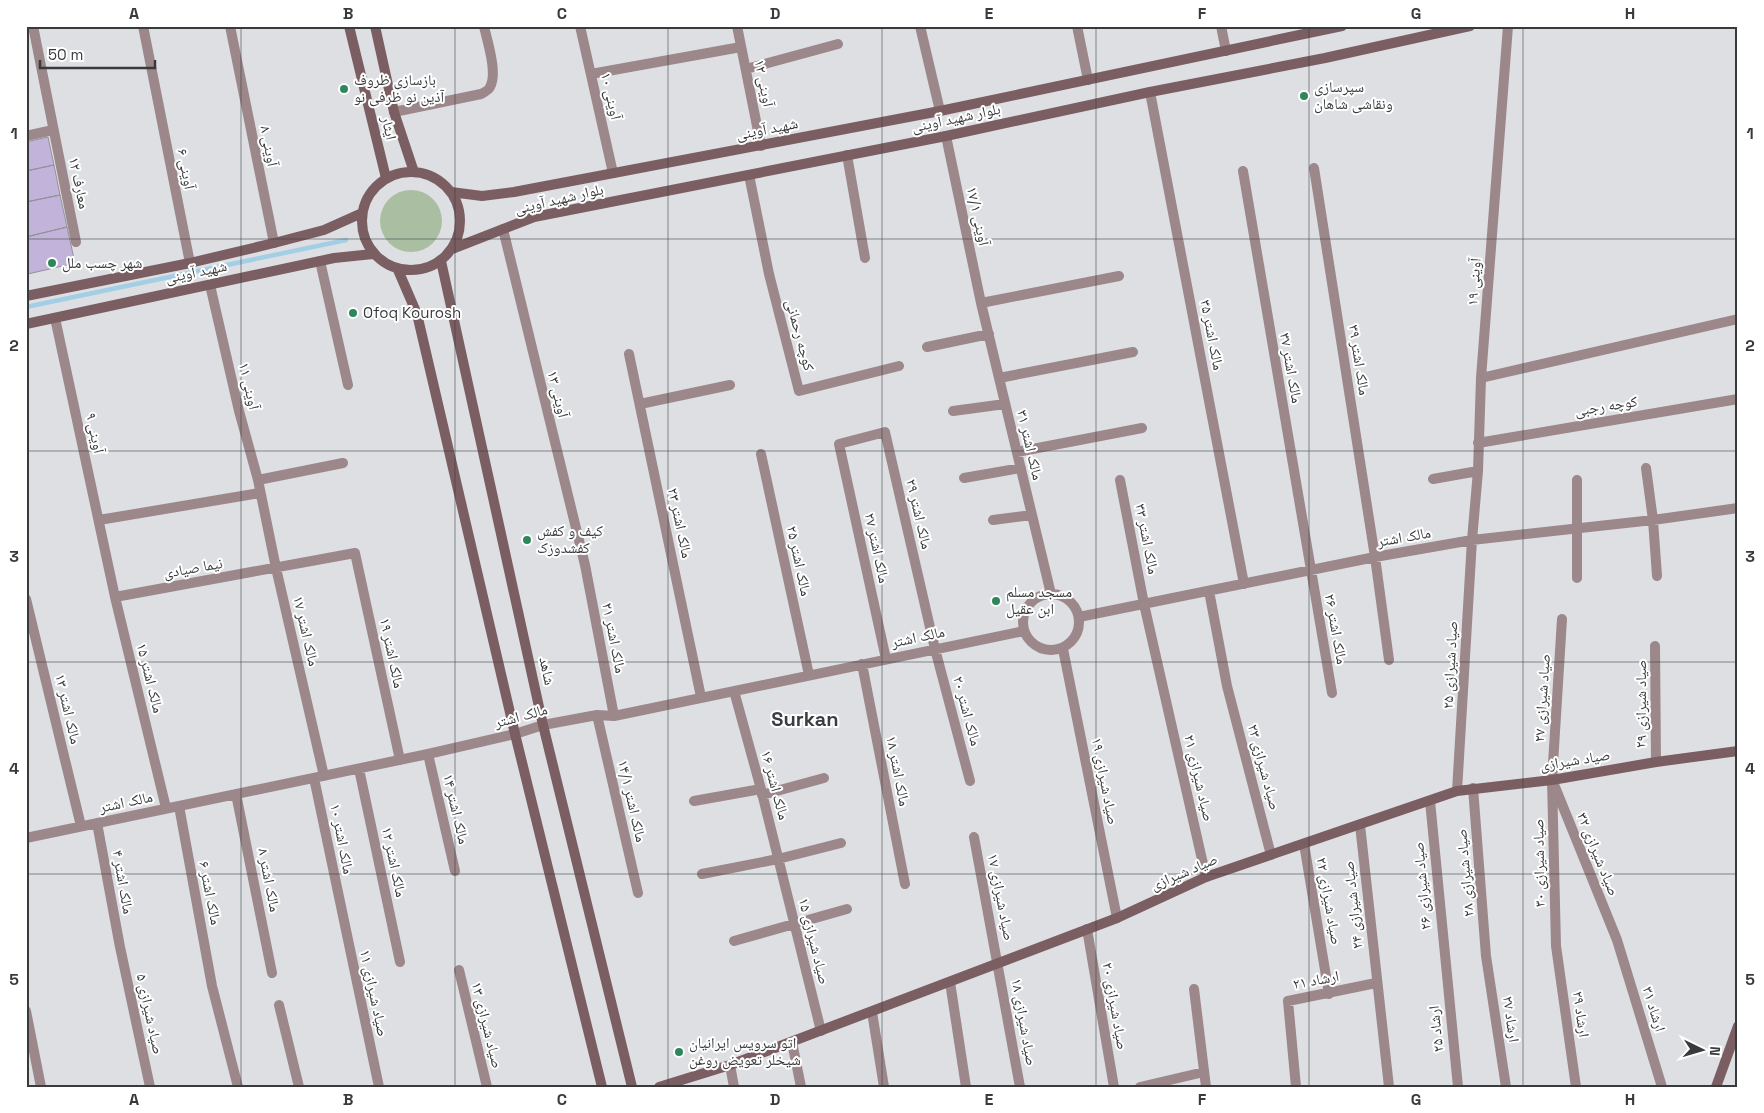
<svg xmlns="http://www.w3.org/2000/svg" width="1764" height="1113" font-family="'Space Grotesk','Noto Naskh Arabic',sans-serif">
  <rect width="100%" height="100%" fill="#dddfe3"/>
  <path fill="#aabfa2" d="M380 221a31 31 0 1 1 62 0a31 31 0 1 1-62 0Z"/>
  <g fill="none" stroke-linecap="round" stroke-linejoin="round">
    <path stroke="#a2cfe5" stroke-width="4.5" d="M26 307 346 240"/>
  </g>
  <path fill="#c1b3da" stroke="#939296" d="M48 137 54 165 26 171V142Z
    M54 165 60 195 26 202V171Z
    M60 195 67 227 26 237V202Z
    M67 227 75 263 28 274 26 237Z"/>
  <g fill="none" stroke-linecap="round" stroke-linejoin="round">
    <path stroke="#9c878a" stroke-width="10" d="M33 26 76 242
      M143 26 190 263
      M230 26 274 243
      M580 26 613 173
      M737 26 761 146
      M920 26 940 111
      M1077 26 1088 80
      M1221 26 1226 51
      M746 69 838 44
      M591 74 741 47
      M1150 92 1244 584
      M394 112 481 94C485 92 489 90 490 87 498 73 487 41 484 26
      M26 136 53 130
      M946 136 981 303 1051 594
      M847 155 865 258
      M1314 168 1375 557 1389 660
      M1243 171 1332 693
      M749 175 769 274 799 391 899 366
      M503 229 585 565 614 716
      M320 261 348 385
      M210 285 239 411 258 480 276 568 324 776
      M981 303 1119 276
      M55 318 115 597 166 808
      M927 347 989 334
      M629 354 701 697
      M999 378 1133 352
      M1481 378 1738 319
      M640 404 730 385
      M953 411 1005 404
      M1478 443 1738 399
      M1017 452 1142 428
      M761 454 809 675
      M1646 468 1653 520 1657 576
      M964 478 1021 468
      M1433 479 1478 471
      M258 480 343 463
      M1120 480 1144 604 1206 877
      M99 520 260 493
      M993 520 1032 515
      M1577 578V480
      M1209 591 1227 686 1271 855
      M1023 622a28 28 0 1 1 56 0a28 28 0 1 1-56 0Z
      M115 597 355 553 400 760
      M26 599 81 826
      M1079 617 1375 557 1472 540 1653 520 1738 508
      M1562 619 1552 780 1556 946 1576 1087
      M1655 646 1656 762
      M1063 649 1117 918
      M886 659 839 444 885 432 935 649 970 781
      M862 664 905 884
      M734 691 761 789 821 1031
      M597 715 638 893
      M428 754 455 871
      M359 769 400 962
      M314 778 379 1087
      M1555 787 1617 940 1662 1087
      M1473 788 1486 956 1506 1087
      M1457 791 1472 540 1478 471 1481 378 1508 26
      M236 794 272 973
      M762 795 824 778
      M694 801 761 789
      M1430 801 1458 1087
      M179 806 212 986 238 1087
      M97 823 120 947 150 1087
      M1360 825 1389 1087
      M974 837 1020 1087
      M26 838 428 754 515 734 543 725 597 715 614 716 1024 631
      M1304 844 1329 994
      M702 874 778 859 841 843
      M1087 929 1114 1087
      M734 941 847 909
      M459 970 487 1087
      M950 982 966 1087
      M1194 989 1206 1087
      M279 1005 299 1087
      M26 1011 41 1087
      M872 1012 884 1087
      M792 1042 801 1087
      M730 1065 734 1087
      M1140 1087 1204 1072
      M1296 1087 1288 1001 1376 983"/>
    <path stroke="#7b5e62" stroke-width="10" d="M349 26 386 178
      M375 26 394 112 414 172
      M362 221a49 49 0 1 1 98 0a49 49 0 1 1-98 0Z
      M451 192 482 196 514 192 940 111 1342 26
      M452 249 534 217 946 136 1150 92 1325 58 1470 26
      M441 261 543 725 632 1087
      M398 270 417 314 515 734 602 1087
      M26 296 190 263 274 243 324 230 362 213
      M26 324 334 258 373 254
      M659 1087 730 1065 1117 918 1206 877 1457 791 1552 780 1656 762 1738 751
      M1716 1087 1738 1026"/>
  </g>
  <path fill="none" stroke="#393a3b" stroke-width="1" stroke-opacity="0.55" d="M241 26V1087M455 26V1087M668 26V1087M882 26V1087M1096 26V1087M1309 26V1087M1523 26V1087M26 239H1738M26 451H1738M26 662H1738M26 874H1738"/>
  <g fill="#2f865a" stroke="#fff" stroke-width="2">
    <circle cx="344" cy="89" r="5"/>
    <circle cx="1304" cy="96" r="5"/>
    <circle cx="52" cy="263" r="5"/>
    <circle cx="353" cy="313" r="5"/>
    <circle cx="527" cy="540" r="5"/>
    <circle cx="996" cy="601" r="5"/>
    <circle cx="679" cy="1052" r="5"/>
  </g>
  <g text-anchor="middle" stroke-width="4" stroke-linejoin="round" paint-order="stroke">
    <g font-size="15" fill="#393a3b" stroke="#fff" text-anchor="start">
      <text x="354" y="85">بازسازی ظروف<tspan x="354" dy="17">آذین نو ظرفی نو</tspan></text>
      <text x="1314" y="92">سپرسازی<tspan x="1314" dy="17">و‌نقاشی شاهان</tspan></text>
      <text x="62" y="268">شهر چسب ملل</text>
      <text x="363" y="318">Ofoq Kourosh</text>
      <text x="537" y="536">کیف و کفش<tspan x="537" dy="17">کفشدوزک</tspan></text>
      <text x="1006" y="597">مسجد مسلم<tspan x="1006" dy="17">ابن عقیل</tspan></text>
      <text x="689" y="1048">اتو سرویس ایرانیان<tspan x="689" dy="17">شیخلر تعویض روغن</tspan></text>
    </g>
    <g font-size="15" fill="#393a3b" stroke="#fff">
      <text transform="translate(764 83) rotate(79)" y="5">۱۲ آوینی</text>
      <text transform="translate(611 96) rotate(77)" y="5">۱۰ آوینی</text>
      <text transform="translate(956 118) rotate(-12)" y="5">بلوار شهید آوینی</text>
      <text transform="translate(389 128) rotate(77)" y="5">ایثار</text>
      <text transform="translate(767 129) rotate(-11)" y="5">شهید آوینی</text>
      <text transform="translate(269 146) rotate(79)" y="5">۸ آوینی</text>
      <text transform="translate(186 169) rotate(79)" y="5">۶ آوینی</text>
      <text transform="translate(79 183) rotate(78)" y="5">معارف ۱۲</text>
      <text transform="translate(559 199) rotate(-13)" y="5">بلوار شهید آوینی</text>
      <text transform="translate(978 216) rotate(78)" y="5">آوینی ۱۷/۱</text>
      <text transform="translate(196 272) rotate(-12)" y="5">شهید آوینی</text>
      <text transform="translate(1474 282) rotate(-86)" y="5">آوینی ۱۹</text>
      <text transform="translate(800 335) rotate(75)" y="5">کوچه رحمانی</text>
      <text transform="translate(1212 335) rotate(79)" y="5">مالک اشتر ۳۵</text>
      <text transform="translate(1359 360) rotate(81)" y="5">مالک اشتر ۳۹</text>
      <text transform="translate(1291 368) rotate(80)" y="5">مالک اشتر ۳۷</text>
      <text transform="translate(249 386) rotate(77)" y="5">۱۱ آوینی</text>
      <text transform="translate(558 394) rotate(76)" y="5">آوینی ۱۳</text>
      <text transform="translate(1606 406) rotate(-9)" y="5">کوچه رجبی</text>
      <text transform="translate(95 433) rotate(78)" y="5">۹ آوینی</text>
      <text transform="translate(1030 445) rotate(77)" y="5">مالک اشتر ۳۱</text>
      <text transform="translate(919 514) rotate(77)" y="5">مالک اشتر ۲۹</text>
      <text transform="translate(680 523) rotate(78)" y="5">مالک اشتر ۲۳</text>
      <text transform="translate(1404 537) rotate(-10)" y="5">مالک اشتر</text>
      <text transform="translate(1147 539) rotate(79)" y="5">مالک اشتر ۳۳</text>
      <text transform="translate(877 548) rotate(78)" y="5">مالک اشتر ۲۷</text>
      <text transform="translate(799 561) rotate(78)" y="5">مالک اشتر ۲۵</text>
      <text transform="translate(193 568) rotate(-10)" y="5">نیما صیادی</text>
      <text transform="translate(1336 629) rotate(80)" y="5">مالک اشتر ۲۶</text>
      <text transform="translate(306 631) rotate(77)" y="5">مالک اشتر ۱۷</text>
      <text transform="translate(918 637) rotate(-12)" y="5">مالک اشتر</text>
      <text transform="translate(614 638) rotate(79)" y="5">مالک اشتر ۲۱</text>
      <text transform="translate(392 653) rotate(78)" y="5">مالک اشتر ۱۹</text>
      <text transform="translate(1450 665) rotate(-87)" y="5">صیاد شیرازی ۲۵</text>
      <text transform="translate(547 671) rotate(78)" y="5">شاهد</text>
      <text transform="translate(150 678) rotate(76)" y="5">مالک اشتر ۱۵</text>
      <text transform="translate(1542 698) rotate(-86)" y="5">صیاد شیرازی ۲۷</text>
      <text transform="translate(1641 704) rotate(-90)" y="5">صیاد شیرازی ۲۹</text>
      <text transform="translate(68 709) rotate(77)" y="5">مالک اشتر ۱۳</text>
      <text transform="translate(967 711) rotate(75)" y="5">مالک اشتر ۲۰</text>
      <text transform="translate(521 716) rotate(-15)" y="5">مالک اشتر</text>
      <text transform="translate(1575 760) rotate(-9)" y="5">صیاد شیرازی</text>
      <text transform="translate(1264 767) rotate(75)" y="5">صیاد شیرازی ۲۳</text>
      <text transform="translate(898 771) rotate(79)" y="5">مالک اشتر ۱۸</text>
      <text transform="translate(1199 778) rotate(77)" y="5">صیاد شیرازی ۲۱</text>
      <text transform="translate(1105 781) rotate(79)" y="5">صیاد شیرازی ۱۹</text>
      <text transform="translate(775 785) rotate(75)" y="5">مالک اشتر ۱۶</text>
      <text transform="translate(632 801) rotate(77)" y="5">مالک اشتر ۱۴/۱</text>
      <text transform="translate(126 802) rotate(-12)" y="5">مالک اشتر</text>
      <text transform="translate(456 809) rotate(77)" y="5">مالک اشتر ۱۴</text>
      <text transform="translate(342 839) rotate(79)" y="5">مالک اشتر ۱۰</text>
      <text transform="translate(1598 854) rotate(68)" y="5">صیاد شیرازی ۳۲</text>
      <text transform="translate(394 862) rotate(78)" y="5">مالک اشتر ۱۲</text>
      <text transform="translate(1539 863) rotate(-91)" y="5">صیاد شیرازی ۳۰</text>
      <text transform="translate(1184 872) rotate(-23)" y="5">صیاد شیرازی</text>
      <text transform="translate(1465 873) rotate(-95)" y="5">صیاد شیرازی ۲۸</text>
      <text transform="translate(269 880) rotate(79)" y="5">مالک اشتر ۸</text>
      <text transform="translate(123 882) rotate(80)" y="5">مالک اشتر ۴</text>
      <text transform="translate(1422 886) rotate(-95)" y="5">صیاد شیرازی ۲۶</text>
      <text transform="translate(210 893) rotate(79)" y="5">مالک اشتر ۶</text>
      <text transform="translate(1001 897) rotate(79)" y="5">صیاد شیرازی ۱۷</text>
      <text transform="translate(1329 901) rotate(80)" y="5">صیاد شیرازی ۲۲</text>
      <text transform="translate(1353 905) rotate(-96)" y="5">صیاد شیرازی ۲۴</text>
      <text transform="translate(814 941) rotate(76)" y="5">صیاد شیرازی ۱۵</text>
      <text transform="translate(1316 980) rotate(-11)" y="5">ارشاد ۲۱</text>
      <text transform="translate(374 993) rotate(78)" y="5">صیاد شیرازی ۱۱</text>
      <text transform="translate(1115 1006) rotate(80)" y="5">صیاد شیرازی ۲۰</text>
      <text transform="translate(1654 1009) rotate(73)" y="5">ارشاد ۳۱</text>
      <text transform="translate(150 1014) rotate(78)" y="5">صیاد شیرازی ۵</text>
      <text transform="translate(1581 1014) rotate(82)" y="5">ارشاد ۲۹</text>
      <text transform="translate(1511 1019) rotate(82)" y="5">ارشاد ۲۷</text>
      <text transform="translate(1024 1022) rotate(80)" y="5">صیاد شیرازی ۱۸</text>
      <text transform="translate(487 1025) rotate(76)" y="5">صیاد شیرازی ۱۳</text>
      <text transform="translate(1436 1029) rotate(-96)" y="5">ارشاد ۲۵</text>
    </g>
    <g font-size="20" font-weight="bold" fill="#3c3d40" stroke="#fff">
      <text x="805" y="726">Surkan</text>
    </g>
  </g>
  <rect width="1764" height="1113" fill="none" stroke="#ffffff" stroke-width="55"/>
  <g transform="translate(1702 1050) rotate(95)" stroke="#ffffff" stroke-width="4" paint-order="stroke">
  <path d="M0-4L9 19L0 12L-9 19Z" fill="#393a3b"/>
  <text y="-8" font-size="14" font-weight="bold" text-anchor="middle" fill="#393a3b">N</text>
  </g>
  <path d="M40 60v8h115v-8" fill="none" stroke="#393a3b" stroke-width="2.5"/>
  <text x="48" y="60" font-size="15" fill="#393a3b" stroke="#ffffff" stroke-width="4" paint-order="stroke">50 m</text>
  <rect x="28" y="28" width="1708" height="1058" fill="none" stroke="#393a3b" stroke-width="2"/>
  <g font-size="16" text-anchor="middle" font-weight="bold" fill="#393a3b">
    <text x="134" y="19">A</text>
    <text x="348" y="19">B</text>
    <text x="562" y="19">C</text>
    <text x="775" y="19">D</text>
    <text x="989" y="19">E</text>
    <text x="1202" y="19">F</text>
    <text x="1416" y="19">G</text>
    <text x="1630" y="19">H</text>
    <text x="14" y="139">1</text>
    <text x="1750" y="139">1</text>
    <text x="14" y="351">2</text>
    <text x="1750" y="351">2</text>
    <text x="14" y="562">3</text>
    <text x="1750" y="562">3</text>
    <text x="14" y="774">4</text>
    <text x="1750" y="774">4</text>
    <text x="14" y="985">5</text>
    <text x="1750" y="985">5</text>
    <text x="134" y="1105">A</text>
    <text x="348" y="1105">B</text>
    <text x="562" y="1105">C</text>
    <text x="775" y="1105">D</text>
    <text x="989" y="1105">E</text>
    <text x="1202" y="1105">F</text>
    <text x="1416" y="1105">G</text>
    <text x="1630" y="1105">H</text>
  </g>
</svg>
